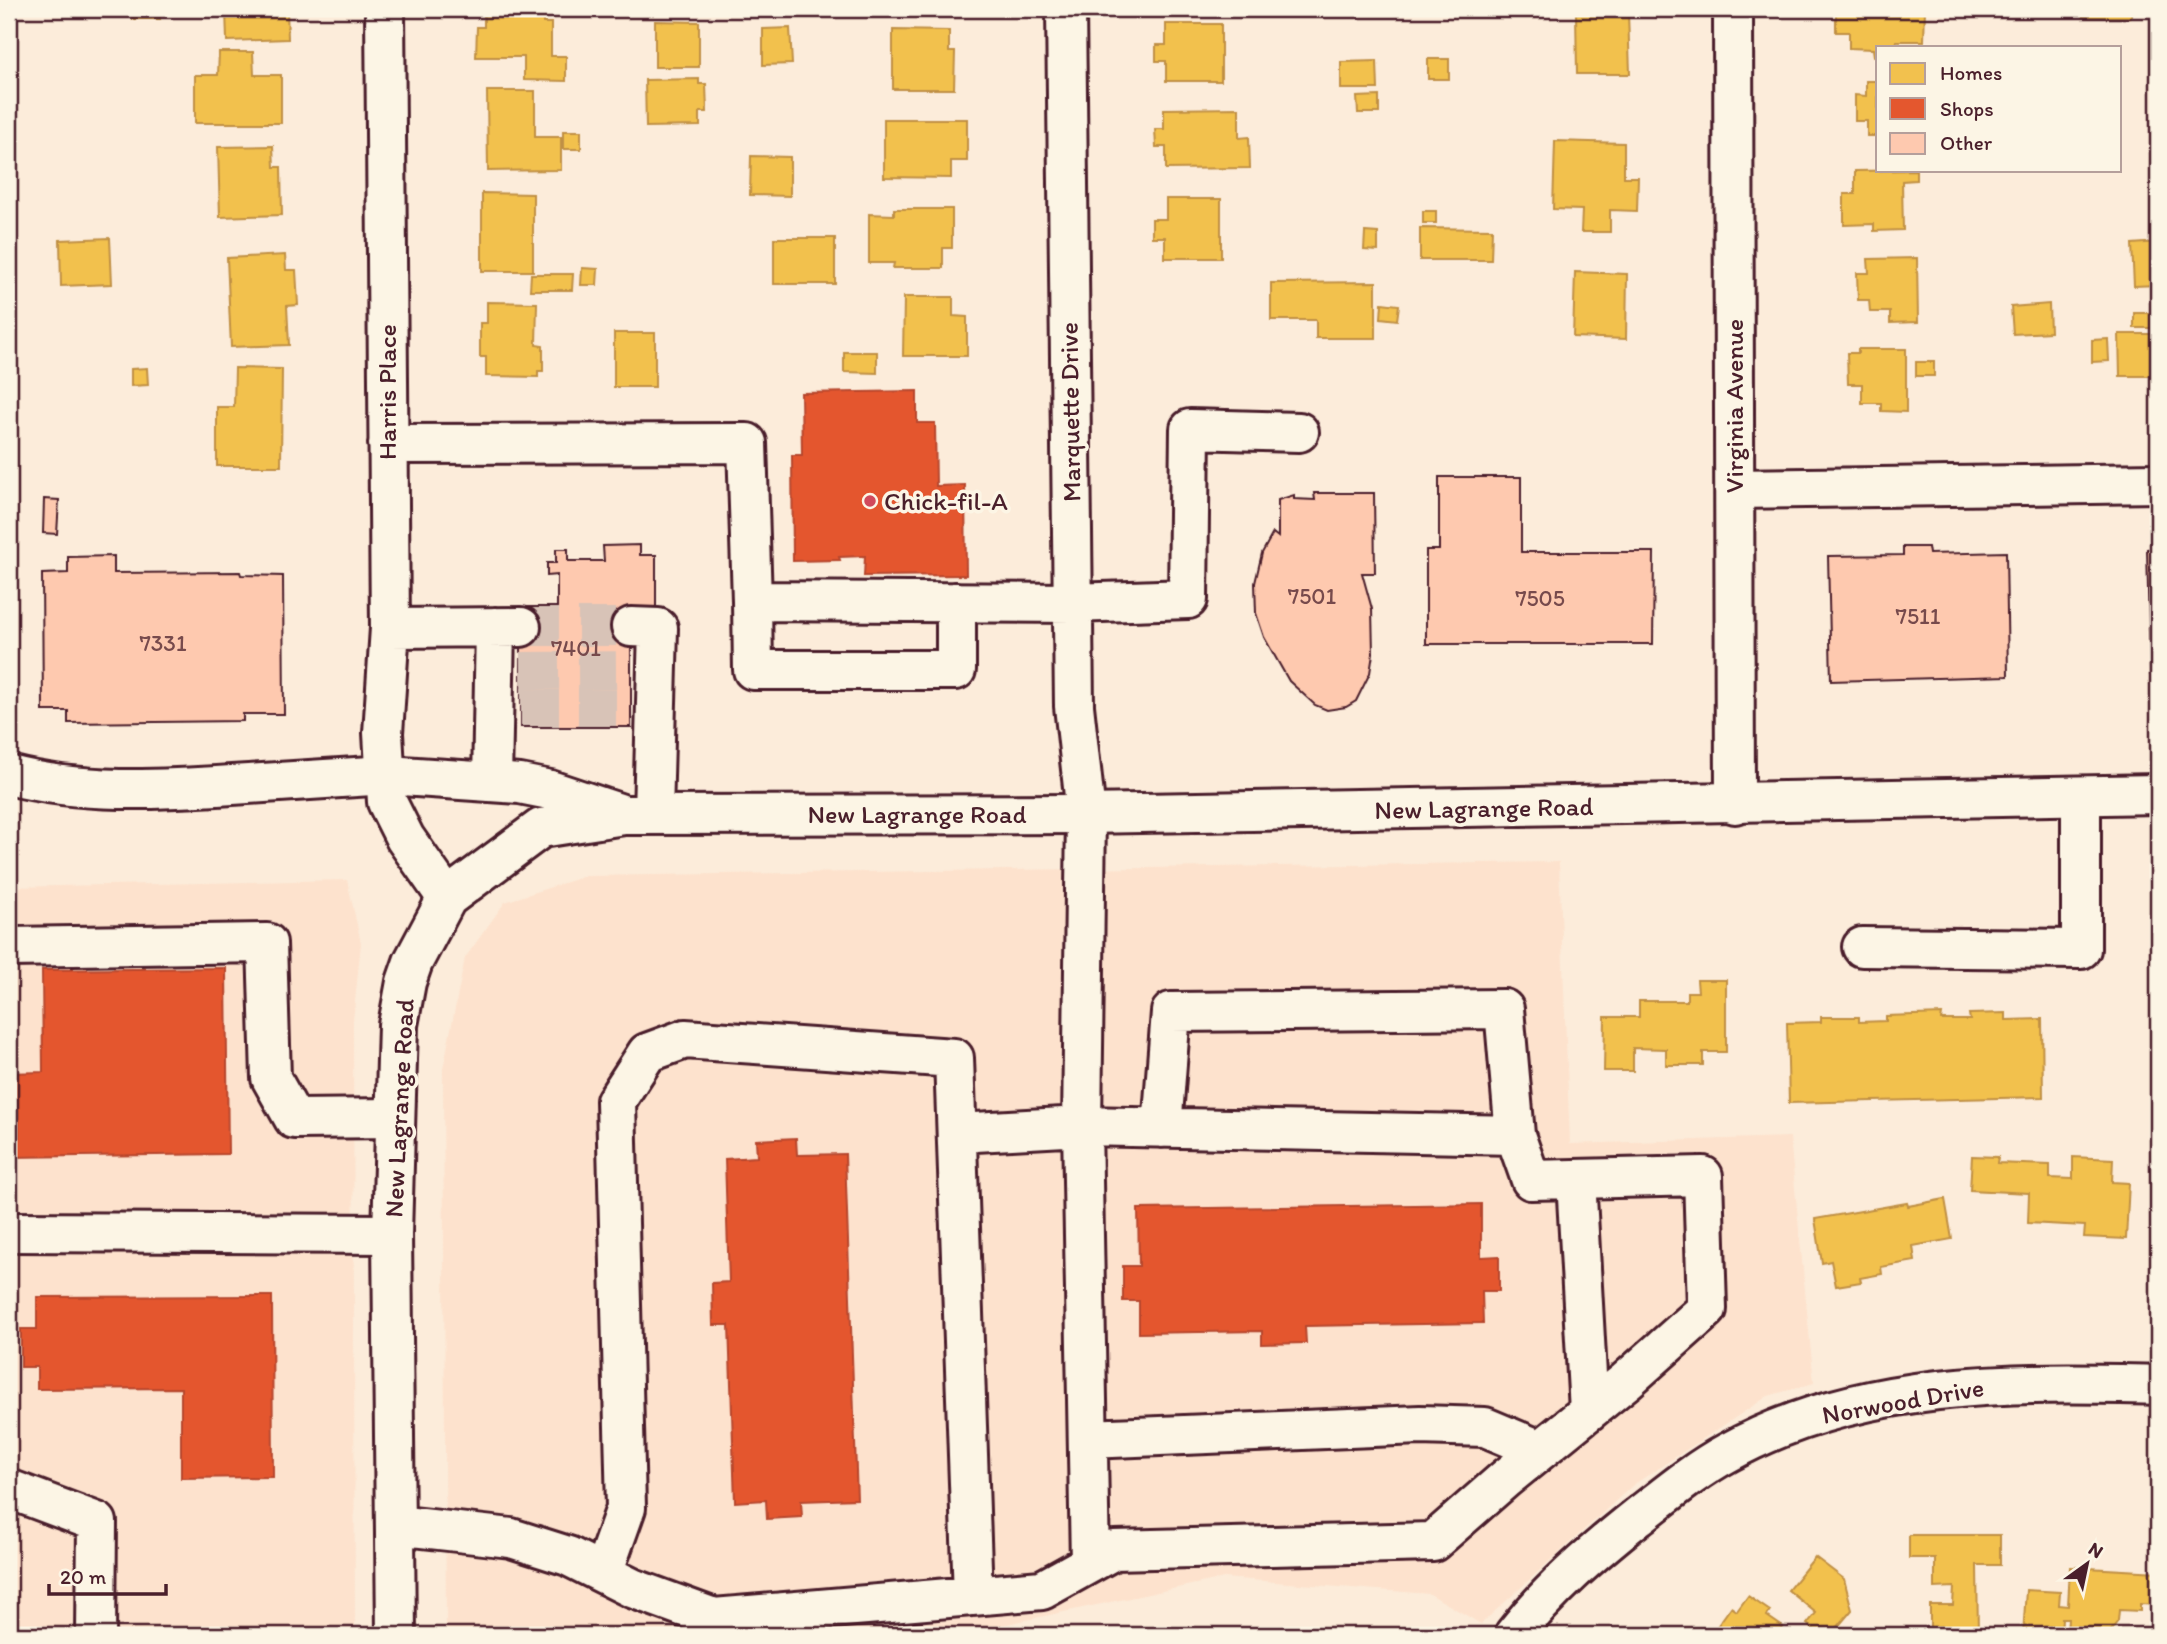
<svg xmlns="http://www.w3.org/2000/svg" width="2167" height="1644" font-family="Itim,sans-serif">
  <rect width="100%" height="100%" fill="#fcecda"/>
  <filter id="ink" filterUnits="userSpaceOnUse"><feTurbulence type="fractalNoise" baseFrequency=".0143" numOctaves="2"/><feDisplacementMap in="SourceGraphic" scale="14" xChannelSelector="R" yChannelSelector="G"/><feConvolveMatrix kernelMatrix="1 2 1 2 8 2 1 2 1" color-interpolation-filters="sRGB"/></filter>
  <g filter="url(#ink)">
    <path fill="#fde2cd" d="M1559 862 1570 1144 1790 1137 1814 1383 1768 1396 1633 1485 1481 1624 1430 1594 1224 1578 955 1635H446L443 1069 465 958 505 902 585 876Z
      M347 880 361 943 353 1021 355 1635H9V887Z"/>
    <path fill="#f2c14e" stroke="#c09044" stroke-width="2" d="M132 9H159L160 19H133Z
      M226 9H287L288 39 227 41Z
      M484 9H543V23H551V56H566V81L524 80V57H476L477 27H484Z
      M1836 9H1925L1924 41H1896V47H1878V57L1874 56 1873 49 1849 48V32H1836Z
      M2083 9H2131V17H2083Z
      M1628 12 1630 74H1577L1576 13Z
      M655 21 699 22V67H655Z
      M1166 24H1221V81H1166V61H1156V45H1166Z
      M790 28 792 64 763 65V29Z
      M893 30 949 31V52H955L954 89H893Z
      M219 52H253L254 75H281V123H195V75H218Z
      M1428 59H1449V79H1428Z
      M1377 61 1378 89H1341V62Z
      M699 79V84H706L707 112H700V126L646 127 645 80Z
      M1866 81H1878V136H1867V121H1855V95L1866 96Z
      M487 91H535V137H561V170L488 171Z
      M1379 96V113H1358L1357 97Z
      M1239 108V138L1249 137 1250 168 1166 169V147H1156L1155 129H1164V109Z
      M884 119H967V161H951V178L884 177Z
      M563 131H581V149H563Z
      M1555 141 1624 143V177H1638L1637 211 1610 210V232H1581L1582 210 1553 209Z
      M273 146 274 167H281L282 215 220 217 218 147Z
      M2158 154V186L2154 187 2153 155Z
      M751 156 790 157V196L750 195Z
      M1916 170V180L1902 181 1903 230 1874 231V224L1844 225V194H1855V171Z
      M482 193 533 194V271H482Z
      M1166 199H1221V258H1165V237H1152V219H1166Z
      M894 209H952V248H943V268H893L894 263H869V214L894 215Z
      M1423 211H1436V223H1423Z
      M1420 228 1492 229 1491 260H1420Z
      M1365 232 1378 233V251L1364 250Z
      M110 238 112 284 61 286 60 240Z
      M774 238H835V284H774Z
      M2158 242V285L2134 286 2132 244Z
      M285 255 286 270H296L298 305 287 306 289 345 231 347 227 258Z
      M1917 258 1918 322 1890 323V312H1870L1869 300H1858L1857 273H1869L1868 259Z
      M582 268 598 269 597 285H581Z
      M1575 272 1627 274 1626 339 1573 337Z
      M531 274H573L572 290H530Z
      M1376 282V338H1316V320H1271V283Z
      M904 297H953V316L967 317V356H903Z
      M487 302 537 303 536 345 543 346V371H538V377L486 376V357H480V323H487Z
      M1382 303 1399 305 1397 320 1381 318Z
      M2049 304 2050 332 2013 334 2011 307Z
      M2134 313H2153V328H2134Z
      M614 333H655V387H614Z
      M2119 334H2156L2157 376H2120Z
      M2108 339 2109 361 2092 362V340Z
      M1858 349H1906V412L1881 411V403H1862V384H1848L1847 353H1858Z
      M844 352H877V373L844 372Z
      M1916 362H1934V376H1916Z
      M147 368 148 385 131 386V369Z
      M235 368 282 369 281 466H217V407H234Z
      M1697 980H1726V1052H1703V1065H1666V1049L1633 1048V1071H1604L1605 1017H1639V1001H1687V992H1698Z
      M2006 1013V1020L2042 1019 2043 1097 1789 1103 1787 1023 1821 1022V1017H1859V1022L1886 1021V1016L1942 1014 1941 1020H1970L1969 1014Z
      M1972 1156 1998 1157 1997 1163 2050 1165V1178L2073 1179V1157L2113 1159 2112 1182 2129 1183 2126 1239 2084 1237 2085 1226 2028 1223 2029 1193 1970 1190Z
      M1945 1199 1952 1239 1913 1246 1915 1261 1881 1267 1882 1274 1860 1278 1861 1282 1836 1286 1831 1261 1822 1263 1815 1219 1907 1203 1908 1206Z
      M1909 1535H2000V1565H1977L1978 1635H1930V1605H1953L1954 1587 1935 1588V1558H1909Z
      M1815 1557 1844 1579 1852 1610 1831 1635H1821L1807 1624 1816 1613 1788 1590Z
      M2070 1567 2158 1572 2157 1605 2140 1604V1611L2119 1610 2118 1621 2109 1633 2100 1635 2067 1634 2068 1618H2062L2061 1635H2023L2026 1590 2060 1592 2059 1605 2068 1606Z
      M1748 1596 1770 1611 1767 1616 1783 1627 1778 1635H1711L1731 1607 1737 1611Z"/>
    <path fill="#e4572e" stroke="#b6462d" stroke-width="2" d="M917 391V423H935L936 486 965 485 966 575 864 576 865 556 839 557 840 560 793 561 792 455H802L801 393Z
      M226 968 228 1154 9 1157V1073L43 1072 42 970Z
      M796 1138 797 1155 845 1154 857 1499 801 1501 802 1517 767 1519 766 1500 735 1502 729 1325H713L712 1283 729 1282 725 1159 757 1157 756 1140Z
      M1481 1204V1257L1499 1256V1291H1482L1483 1323 1305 1326 1306 1343 1262 1344V1331L1139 1333V1301H1123V1266H1139L1138 1209Z
      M272 1296 273 1477 181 1478V1388L37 1389V1367H21V1329H37V1297Z"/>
    <path fill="#fec9af" stroke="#4a1f2b" stroke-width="2" d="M1439 477H1521V552H1654L1653 644H1426V550H1439Z
      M1314 493H1374L1375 573H1362L1372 609 1373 654 1370 673 1356 701 1346 707 1327 710 1315 705 1289 681 1264 637 1256 613 1255 583 1262 553 1273 533 1278 537V500L1294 495V499L1315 500Z
      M44 499 59 500 57 534 43 533Z
      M640 545V555H656V609L631 608V727H521V607H557V575L547 576V563H556V549H568V561H604L603 546Z
      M1903 547H1928L1929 554 2006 552 2008 676 1831 681 1828 556 1903 555Z
      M2158 548V673L2150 674 2147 549Z
      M114 556V573L240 572 241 575 283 576 284 714H243V721L68 723V711H43L42 574 68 573V557Z"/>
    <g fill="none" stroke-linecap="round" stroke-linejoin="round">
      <path stroke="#d8c3b7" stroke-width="38" stroke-dasharray="38 19" stroke-linecap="butt" d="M521 627H631
        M521 671 631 670
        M521 707H631"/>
      <g stroke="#4a1f2b" stroke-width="44">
        <path id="minor" d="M385 9 390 628 383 733 387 802 405 838 447 898
          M1733 9 1735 804
          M388 444 747 443 752 601 1073 603 1188 599 1190 429 1299 432
          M1734 489 2158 483
          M752 601 753 670H956V602
          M631 627 658 628 653 814
          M390 628 521 627
          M492 782 495 627
          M9 947 267 943 271 1078 294 1119 395 1118
          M1862 947 2081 949V796
          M1162 1128 1171 1012 1504 1009 1515 1135
          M957 1133 1082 1126 1090 1563
          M1576 1179 1589 1411
          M9 1232 392 1234
          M1088 1439 1420 1425 1485 1427 1540 1450
          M9 1489 97 1522 96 1635
          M395 1525 511 1538 568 1556 632 1588 714 1618 1042 1590 1114 1550 1433 1542 1505 1479 1626 1381 1707 1309 1703 1176 1531 1180 1515 1135 1082 1126 1086 814 1074 706 1066 9
          M603 1573 626 1508 616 1101 647 1053 685 1039 954 1058 973 1596
          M1514 1635C1549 1590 1591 1554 1636 1518 1666 1495 1694 1471 1727 1453 1858 1380 2013 1381 2158 1385"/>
      </g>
      <g stroke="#4a1f2b" stroke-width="44">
        <path id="major" d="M387 775 520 784 550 790 619 813
          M396 1635 392 1234 398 1025 406 982 413 962 447 898 541 828 624 815 1086 814 2158 794"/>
      </g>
      <g stroke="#4a1f2b" stroke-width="44">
        <path id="highway" d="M9 775C82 794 157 790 232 785 284 782 335 778 387 775"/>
      </g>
      <use href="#minor" stroke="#fcf5e5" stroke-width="38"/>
      <use href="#major" stroke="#fcf5e5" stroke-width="38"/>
      <use href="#highway" stroke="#fcf5e5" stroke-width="38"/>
    </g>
  </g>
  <circle fill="#d1495b" stroke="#fcf5e5" stroke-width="2.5" cx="870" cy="501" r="7"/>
  <g text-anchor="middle" stroke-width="7" stroke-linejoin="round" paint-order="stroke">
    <g font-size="23" fill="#774a4c">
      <text x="1312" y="604">7501</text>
      <text x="1540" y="606">7505</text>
      <text x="1918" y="624">7511</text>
      <text x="163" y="651">7331</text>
      <text x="576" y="656">7401</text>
    </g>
    <g font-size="26" fill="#4a1f2b" stroke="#fcf5e5">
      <text transform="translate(387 392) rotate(-90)" y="9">Harris Place</text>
      <text transform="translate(1734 406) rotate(-90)" y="9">Virginia Avenue</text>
      <text transform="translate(1070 412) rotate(-91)" y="9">Marquette Drive</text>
      <text transform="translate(1484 808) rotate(-1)" y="9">New Lagrange Road</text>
      <text x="917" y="823">New Lagrange Road</text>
      <text transform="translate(399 1108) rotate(-87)" y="9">New Lagrange Road</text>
      <text transform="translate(1903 1401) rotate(-10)" y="9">Norwood Drive</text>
    </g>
    <g font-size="26" fill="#4a1f2b" stroke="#fcf5e5" text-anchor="start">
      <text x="884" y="510">Chick-fil-A</text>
    </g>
  </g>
  <rect width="2167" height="1644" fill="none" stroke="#fcf5e5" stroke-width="35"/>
  <rect x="18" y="18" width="2132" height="1609" fill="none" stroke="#4a1f2b" stroke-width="2.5" filter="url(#ink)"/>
  <rect x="1876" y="46" width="245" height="126" fill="#fcf5e5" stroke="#b59f9b" stroke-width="2"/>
  <rect x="1890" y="63" width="35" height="21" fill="#f2c14e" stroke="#b59f9b" stroke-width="2"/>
  <text x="1940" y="80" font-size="21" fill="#4a1f2b">Homes</text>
  <rect x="1890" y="98" width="35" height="21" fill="#e4572e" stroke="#b59f9b" stroke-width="2"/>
  <text x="1940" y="116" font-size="21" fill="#4a1f2b">Shops</text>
  <rect x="1890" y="133" width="35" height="21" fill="#fec9af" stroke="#b59f9b" stroke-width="2"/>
  <text x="1940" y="150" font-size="21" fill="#4a1f2b">Other</text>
  <g transform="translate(2087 1564) rotate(33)" stroke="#fcf5e5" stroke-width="5" paint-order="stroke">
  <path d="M0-5L12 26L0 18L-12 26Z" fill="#4a1f2b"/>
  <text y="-10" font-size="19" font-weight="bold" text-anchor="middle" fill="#4a1f2b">N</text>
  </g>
  <path d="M49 1584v10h117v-10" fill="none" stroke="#4a1f2b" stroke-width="3.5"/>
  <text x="60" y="1584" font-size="21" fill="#4a1f2b" stroke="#fcf5e5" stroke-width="5" paint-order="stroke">20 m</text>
</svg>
